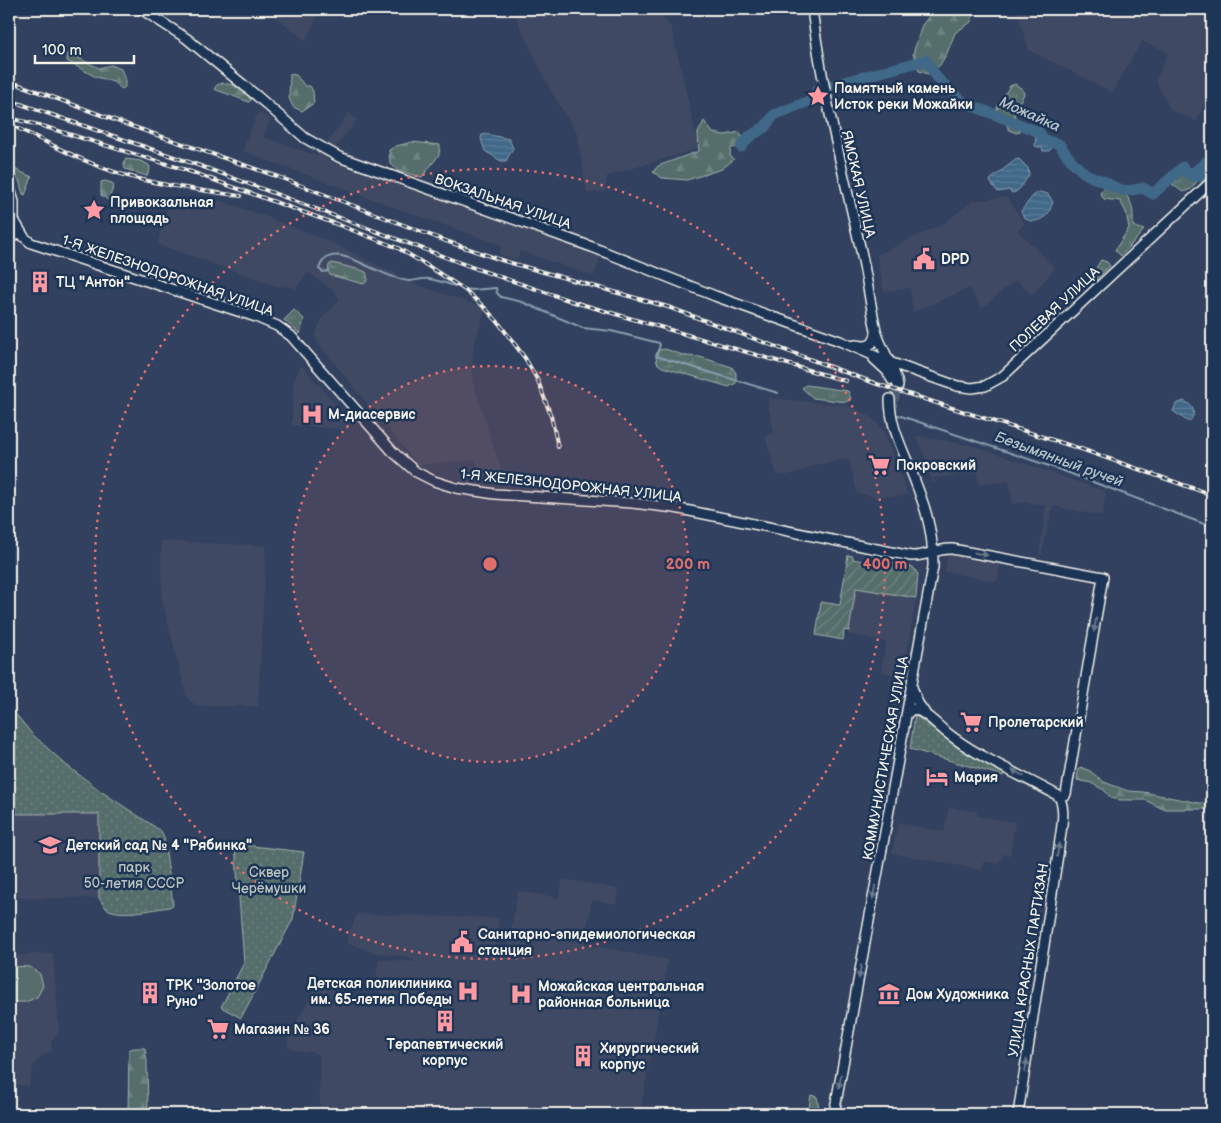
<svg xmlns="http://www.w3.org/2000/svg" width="1221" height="1123" font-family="'Balsamiq Sans',sans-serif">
  <defs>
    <pattern id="grass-tufts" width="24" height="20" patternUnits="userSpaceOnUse" patternTransform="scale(1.25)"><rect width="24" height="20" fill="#546e6c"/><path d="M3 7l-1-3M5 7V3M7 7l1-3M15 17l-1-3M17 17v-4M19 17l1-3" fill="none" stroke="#6d8381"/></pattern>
    <pattern id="forest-firs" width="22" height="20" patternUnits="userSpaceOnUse" patternTransform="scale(1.25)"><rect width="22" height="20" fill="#546e6c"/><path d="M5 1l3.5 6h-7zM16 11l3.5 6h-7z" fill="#6d8381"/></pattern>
    <pattern id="wetland-marsh" width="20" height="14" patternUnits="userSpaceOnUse" patternTransform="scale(1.25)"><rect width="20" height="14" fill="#546e6c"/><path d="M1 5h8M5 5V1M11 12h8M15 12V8" fill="none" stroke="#6d8381"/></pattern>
    <pattern id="park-dots" width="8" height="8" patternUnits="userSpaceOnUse" patternTransform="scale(1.25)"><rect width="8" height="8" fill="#546e6c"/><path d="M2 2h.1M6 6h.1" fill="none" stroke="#6d8381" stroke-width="1.8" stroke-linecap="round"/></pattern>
    <pattern id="garden-furrows" width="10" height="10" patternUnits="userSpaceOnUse" patternTransform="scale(1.25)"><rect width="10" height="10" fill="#546e6c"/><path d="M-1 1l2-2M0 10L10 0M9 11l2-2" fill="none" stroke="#6d8381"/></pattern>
    <pattern id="water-rules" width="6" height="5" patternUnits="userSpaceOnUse" patternTransform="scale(1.25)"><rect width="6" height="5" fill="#406888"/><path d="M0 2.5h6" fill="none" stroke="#5c7e99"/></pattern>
  </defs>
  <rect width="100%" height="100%" fill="#32415f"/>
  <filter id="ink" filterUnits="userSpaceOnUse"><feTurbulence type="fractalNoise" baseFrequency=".02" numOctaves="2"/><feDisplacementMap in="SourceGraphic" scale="10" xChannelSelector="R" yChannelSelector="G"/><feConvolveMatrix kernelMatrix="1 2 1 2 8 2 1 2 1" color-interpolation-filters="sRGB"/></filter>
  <g filter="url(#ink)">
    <path fill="#414a64" d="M266 9H320L306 41Z
      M519 9H655L671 27 699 148 607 176 605 191 587 193 577 133 551 91 519 24 514 10Z
      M1016 9H1212V86L1196 121 1171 110 1156 81 1168 52 1142 41 1112 92 1029 50Z
      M258 112 271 119 263 137 318 156 349 113 357 120 326 159 601 254 594 276 520 251 517 260 499 254 502 245 421 217 242 151Z
      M1007 197 1025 224 1017 230 1055 268 1032 295 1016 280 982 308 969 288 913 312 910 288 884 291 877 255 946 222 973 201Z
      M170 200 221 201 264 216 331 242 415 284 485 308 473 350 472 379 502 473 478 476 476 460 418 465 318 343 315 336 322 318 338 302 339 298 334 291 308 272 295 289 290 286H277L158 244 159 236Z
      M301 365 350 420 348 430 292 425 293 383Z
      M767 398 850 406 871 417 883 430 908 495 875 497 857 493 849 459 813 465 808 469 787 475H777L765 437 774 433Z
      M916 436 974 446 1106 492 1102 516 1053 506 1041 556H1039L1046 505 1021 502 1013 504 1009 481 979 485 977 473 934 478 935 483H932L928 461 921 449Z
      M161 541 266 546 258 706H197L187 698 162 599Z
      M954 552 1001 561 997 582 945 571 948 555Z
      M856 588 916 598 903 676 881 672 886 642 848 634Z
      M949 807 977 812V816L1015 822 1010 855 1003 854 1002 859H999V864L984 861 982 870 892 853 899 823 944 832Z
      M9 814H99V898H9Z
      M563 879 619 889 616 904 592 900 584 944 668 960 640 1114H320L319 1054 306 1051 305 1053 288 1048V1037L319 982 341 993 353 996 380 997 381 992 378 991 380 980 376 978 379 959 414 962V958L372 952 346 942 357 914 499 918 496 948 507 950 518 891 559 898Z
      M53 953 59 1031 51 1042 52 1051 41 1056 33 1066 29 1086 9 1084V956Z"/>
    <path fill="url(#grass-tufts)" stroke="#a4b0aa" d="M1015 84 1022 89 1024 94 1014 113 1020 132 1016 133 1009 130 1006 123 996 113 998 105 1010 86Z
      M10 167 32 177 25 195 23 194 19 180 9 172Z
      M1182 173 1196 176 1198 180 1191 189 1183 192 1173 185V179Z
      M1111 181C1130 198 1134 200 1133 226L1144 230 1121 256 1115 250 1129 228 1126 212 1120 201 1104 199 1100 193Z
      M1101 260 1107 262 1110 266 1092 284H1086Z
      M187 285 266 311 265 313 186 287Z
      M294 310 304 319 300 334 284 320Z
      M806 385 848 391 851 399 846 402 813 398 802 388Z"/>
    <path fill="url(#forest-firs)" stroke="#a4b0aa" d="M935 9H974L971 22 955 33 947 53 940 65 928 74 919 71 913 54 922 25Z
      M68 53 99 68 111 65 121 69 125 79V87L122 89 113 82 94 76 67 61Z
      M290 74 296 75 305 86H310L313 91 314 103 302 111 293 107 289 98Z
      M223 83C235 85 245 89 251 100L249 102 214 89 217 85Z
      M704 121 713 133 725 135 740 132 742 138 738 147 731 148 730 156 734 159 722 169 687 180 662 178 653 172 658 166 699 151 698 133Z
      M412 142 440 145 439 155 422 177 398 171 390 163 389 150 396 146Z
      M126 159 141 161 149 165 150 169 147 176 125 169 124 163Z
      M105 181 112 183 114 186 108 200 101 195V182Z
      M1081 767 1090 771 1104 782 1128 791 1143 792 1199 803H1212V809H1163L1145 800H1120L1111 798 1104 790 1091 783 1077 780 1078 772Z
      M134 1048H145L147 1062 148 1114H128L129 1050Z
      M811 1095 817 1097 820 1114H808Z"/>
    <path fill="url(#wetland-marsh)" stroke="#a4b0aa" d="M332 263 361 270 366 272 368 280 364 284 330 275 328 271 329 265Z
      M665 349 686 356 700 357 732 367 736 373V383L729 387 662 367 657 363 656 356 659 350Z"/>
    <path fill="url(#park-dots)" stroke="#a4b0aa" d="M9 706 32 734 65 764 102 792 161 831 164 837 173 905 169 907C154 909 119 918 106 908 103 905 101 901 99 898V814H9V891Z
      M915 715 955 745 1005 772 1003 776 910 749Z
      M235 844 304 852 293 919 241 1018 221 1007 244 963Z"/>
    <path fill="url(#garden-furrows)" stroke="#a4b0aa" d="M848 555 853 556V559L872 563 873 560 913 567 918 574 916 598 856 588 849 631 844 630 843 640 816 635 821 602 840 605Z"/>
    <path fill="#546e6c" stroke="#a4b0aa" d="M9 966 30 967 40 974 43 986 37 997 26 1002H9Z"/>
    <path fill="url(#water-rules)" stroke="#889fae" d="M1039 132 1054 139V146L1049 151H1043L1042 148 1035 146 1036 135Z
      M486 134 509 139 513 148 506 161H501L485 151 481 139 482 135Z
      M1019 159 1028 168 1029 175 1021 187 1016 192 1012 193 1009 190 998 192 991 183 990 180 1015 160Z
      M1039 192 1048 194 1053 202C1051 206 1050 211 1048 214 1039 223 1025 225 1021 211L1033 196Z
      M1184 401C1193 405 1197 412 1190 421H1187L1173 411 1176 404Z"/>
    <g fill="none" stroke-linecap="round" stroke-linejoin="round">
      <path stroke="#889fae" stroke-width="2" d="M328 271 323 272 319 269C327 243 356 261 372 268 383 273 398 280 409 281 416 281 422 278 429 279 438 280 447 284 455 286
        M466 289 472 290 496 288 497 293 501 297 522 302 583 328 611 331 659 343 660 345 656 356 778 393
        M898 415 1061 470 1212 527"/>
      <path stroke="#406888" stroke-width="11" d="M833 85 926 60 937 78 957 97 965 103 1039 132 1044 140 1059 144C1067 156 1078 171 1092 177 1095 179 1099 179 1103 181 1122 191 1121 193 1143 188L1153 194 1183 167 1190 175 1205 177
        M741 147 749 137 765 127 774 115 814 99 817 90 819 89
        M1191 175 1206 162"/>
      <path stroke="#4f5b74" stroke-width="9" stroke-dasharray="9 4.5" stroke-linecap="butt" d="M894 400 898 386"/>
      <g stroke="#f4f1e8" stroke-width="12">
        <path id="secondary" d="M141 9 186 38 257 96 305 138 339 157 592 247 715 296 840 341 889 362 957 386 972 388 985 386 1003 376 1212 181
          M812 9C822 91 843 171 861 251 867 277 870 304 876 330 881 350 895 366 898 386
          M9 185 14 202V220
          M14 220 24 237 31 243 256 317 277 326 291 336 393 452 416 472 434 481 456 488 495 494 632 503 675 508 911 556C926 557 937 548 952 549L1103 577 1066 794 1060 797
          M9 239 17 234 18 228
          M855 345C867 347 874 347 876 333
          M874 359 887 371 892 380
          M912 687 918 703 925 713
          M906 715 912 709C924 710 936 724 946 732 979 758 1021 775 1057 795 1068 805 1060 834 1059 848L1018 1114
          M834 1114 933 567C934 529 923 500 909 466 900 443 890 424 890 399"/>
      </g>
      <use href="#secondary" stroke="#1d3557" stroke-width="9"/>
      <g stroke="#f4f1e8" stroke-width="4">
        <path id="rail" d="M9 81 128 125 276 176 443 240 504 261 668 307 877 384 1081 449 1212 495
          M9 100 209 169 477 269 574 302 846 381
          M9 118 39 125 183 169 339 225 398 248 428 266 465 290 485 308 498 322 525 358 538 381 551 416 558 447
          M9 124C47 142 84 163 124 175 162 186 202 190 241 196"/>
      </g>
      <use href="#rail" stroke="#1d3557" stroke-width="2" stroke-dasharray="5.5" stroke-linecap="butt"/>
    </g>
    <defs><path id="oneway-solid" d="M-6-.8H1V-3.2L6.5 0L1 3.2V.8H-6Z" transform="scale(1.25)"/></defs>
    <g fill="#68778a">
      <use href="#oneway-solid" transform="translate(981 554) rotate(11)"/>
      <use href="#oneway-solid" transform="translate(1095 625) rotate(100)"/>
      <use href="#oneway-solid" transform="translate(1018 773) rotate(-152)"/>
      <use href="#oneway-solid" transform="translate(1058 850) rotate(-82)"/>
      <use href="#oneway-solid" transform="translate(874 892) rotate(100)"/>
      <use href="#oneway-solid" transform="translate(860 972) rotate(100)"/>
      <use href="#oneway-solid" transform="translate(1026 1066) rotate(-81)"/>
      <use href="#oneway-solid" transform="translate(840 1081) rotate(101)"/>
    </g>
  </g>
  <circle cx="490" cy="564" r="198" fill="#e06e6b" fill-opacity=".12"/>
  <g fill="none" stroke="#e06e6b" stroke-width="2.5" stroke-dasharray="2.5 5">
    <circle cx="490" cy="564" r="198"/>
    <circle cx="490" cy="564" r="395"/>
  </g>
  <defs>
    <g id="sight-bare" transform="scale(1.725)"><path d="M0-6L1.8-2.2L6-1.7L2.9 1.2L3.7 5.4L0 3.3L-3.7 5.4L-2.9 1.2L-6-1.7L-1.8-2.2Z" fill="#ff9aa2" stroke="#1d3557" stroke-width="2.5" paint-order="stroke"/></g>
    <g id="civic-bare" transform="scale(1.725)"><path d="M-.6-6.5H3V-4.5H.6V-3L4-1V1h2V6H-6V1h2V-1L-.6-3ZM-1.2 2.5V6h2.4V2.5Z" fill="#ff9aa2" stroke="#1d3557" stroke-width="2.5" paint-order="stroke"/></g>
    <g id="building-bare" transform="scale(1.725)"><path d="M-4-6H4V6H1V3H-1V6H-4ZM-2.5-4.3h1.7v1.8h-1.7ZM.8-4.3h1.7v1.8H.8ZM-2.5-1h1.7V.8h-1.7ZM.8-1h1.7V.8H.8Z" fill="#ff9aa2" stroke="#1d3557" stroke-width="2.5" paint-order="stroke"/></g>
    <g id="hospital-bare" transform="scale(1.725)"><path d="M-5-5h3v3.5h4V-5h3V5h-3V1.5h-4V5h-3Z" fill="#ff9aa2" stroke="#1d3557" stroke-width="2.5" paint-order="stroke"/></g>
    <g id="supermarket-bare" transform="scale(1.725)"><path d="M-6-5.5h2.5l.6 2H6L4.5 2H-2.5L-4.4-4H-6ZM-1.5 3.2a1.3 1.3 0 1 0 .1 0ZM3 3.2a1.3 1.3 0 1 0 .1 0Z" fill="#ff9aa2" stroke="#1d3557" stroke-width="2.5" paint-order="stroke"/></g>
    <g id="hotel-bare" transform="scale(1.725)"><path d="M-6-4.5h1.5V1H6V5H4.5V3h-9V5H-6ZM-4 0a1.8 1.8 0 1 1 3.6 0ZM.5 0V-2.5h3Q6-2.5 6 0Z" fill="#ff9aa2" stroke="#1d3557" stroke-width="2.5" paint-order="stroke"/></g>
    <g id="school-bare" transform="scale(1.725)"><path d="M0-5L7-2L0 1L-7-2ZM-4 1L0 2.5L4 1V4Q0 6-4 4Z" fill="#ff9aa2" stroke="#1d3557" stroke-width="2.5" paint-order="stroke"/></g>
    <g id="museum-bare" transform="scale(1.725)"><path d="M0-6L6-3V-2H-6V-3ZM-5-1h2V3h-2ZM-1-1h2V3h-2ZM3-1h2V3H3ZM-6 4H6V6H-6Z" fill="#ff9aa2" stroke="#1d3557" stroke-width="2.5" paint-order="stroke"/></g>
  </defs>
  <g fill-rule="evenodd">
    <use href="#sight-bare" x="818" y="96"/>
    <use href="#sight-bare" x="94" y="210"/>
    <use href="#civic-bare" x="924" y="259"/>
    <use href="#building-bare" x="40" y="282"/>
    <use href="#hospital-bare" x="312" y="414"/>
    <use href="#supermarket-bare" x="879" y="465"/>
    <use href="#supermarket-bare" x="971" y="722"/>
    <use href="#hotel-bare" x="937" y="777"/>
    <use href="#school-bare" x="50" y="845"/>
    <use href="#civic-bare" x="462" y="942"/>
    <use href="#hospital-bare" x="468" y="991"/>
    <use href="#building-bare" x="150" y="993"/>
    <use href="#hospital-bare" x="521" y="994"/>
    <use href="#museum-bare" x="889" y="994"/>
    <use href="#building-bare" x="445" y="1021"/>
    <use href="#supermarket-bare" x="218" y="1029"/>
    <use href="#building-bare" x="583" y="1056"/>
  </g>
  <g text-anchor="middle" stroke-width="5" stroke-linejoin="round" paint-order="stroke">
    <g font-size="14" font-weight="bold" fill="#f4f1e8" stroke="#1d3557" text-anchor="start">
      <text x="834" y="93">Памятный камень<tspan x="834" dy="16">Исток реки Можайки</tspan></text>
      <text x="110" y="207">Привокзальная<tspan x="110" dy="16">площадь</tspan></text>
      <text x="941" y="264">DPD</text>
      <text x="56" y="287">ТЦ "Антон"</text>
      <text x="328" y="419">М-диасервис</text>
      <text x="896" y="470">Покровский</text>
      <text x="988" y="727">Пролетарский</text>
      <text x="954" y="782">Мария</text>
      <text x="66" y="850">Детский сад № 4 "Рябинка"</text>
      <text x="478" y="939">Санитарно-эпидемиологическая<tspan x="478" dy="16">станция</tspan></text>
      <text x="452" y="988" text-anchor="end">Детская поликлиника<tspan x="452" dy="16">им. 65-летия Победы</tspan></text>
      <text x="166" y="990">ТРК "Золотое<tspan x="166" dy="16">Руно"</tspan></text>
      <text x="538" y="991">Можайская центральная<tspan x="538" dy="16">районная больница</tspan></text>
      <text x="906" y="999">Дом Художника</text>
      <text x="234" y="1034">Магазин № 36</text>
      <text x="445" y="1049" text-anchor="middle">Терапевтический<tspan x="445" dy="16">корпус</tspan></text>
      <text x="600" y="1053">Хирургический<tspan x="600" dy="16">корпус</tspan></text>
    </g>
    <g font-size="14" fill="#f4f1e8" stroke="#1d3557">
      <text transform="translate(859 184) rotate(77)" y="5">ЯМСКАЯ УЛИЦА</text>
      <text transform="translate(503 201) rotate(19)" y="5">ВОКЗАЛЬНАЯ УЛИЦА</text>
      <text transform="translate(168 275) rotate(19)" y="5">1-Я ЖЕЛЕЗНОДОРОЖНАЯ УЛИЦА</text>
      <text transform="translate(1054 309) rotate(-43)" y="5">ПОЛЕВАЯ УЛИЦА</text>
      <text transform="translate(571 485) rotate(6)" y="5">1-Я ЖЕЛЕЗНОДОРОЖНАЯ УЛИЦА</text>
      <text transform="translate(885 758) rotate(-80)" y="5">КОММУНИСТИЧЕСКАЯ УЛИЦА</text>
      <text transform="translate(1028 960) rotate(-81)" y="5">УЛИЦА КРАСНЫХ ПАРТИЗАН</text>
    </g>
    <g font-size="14" fill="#bcc3bd" stroke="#1d3557">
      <text x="134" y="872">парк<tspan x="134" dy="16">50-летия СССР</tspan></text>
      <text x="269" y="877">Сквер<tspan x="269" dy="16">Черёмушки</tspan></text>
    </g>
    <g font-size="15" font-style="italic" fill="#b5c1c6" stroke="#1d3557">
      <text transform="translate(1030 114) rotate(24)" y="5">Можайка</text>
      <text transform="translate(1059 459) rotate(20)" y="5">Безымянный ручей</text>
    </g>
  </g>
  <circle cx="490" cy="564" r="8" fill="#e06e6b" stroke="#1d3557" stroke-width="2.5"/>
  <g font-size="15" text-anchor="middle" font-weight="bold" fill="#e06e6b" stroke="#1d3557" stroke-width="5" stroke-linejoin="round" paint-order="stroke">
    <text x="688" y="569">200 m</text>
    <text x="885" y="569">400 m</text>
  </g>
  <rect width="1221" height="1123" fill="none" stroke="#1d3557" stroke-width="30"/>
  <rect x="15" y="15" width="1191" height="1093" fill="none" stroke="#f4f1e8" stroke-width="2" filter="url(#ink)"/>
  <path d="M35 55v8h99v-8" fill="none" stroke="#f4f1e8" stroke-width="2.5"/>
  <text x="42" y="55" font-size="15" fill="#f4f1e8" stroke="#1d3557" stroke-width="4" paint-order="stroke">100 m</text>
</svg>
